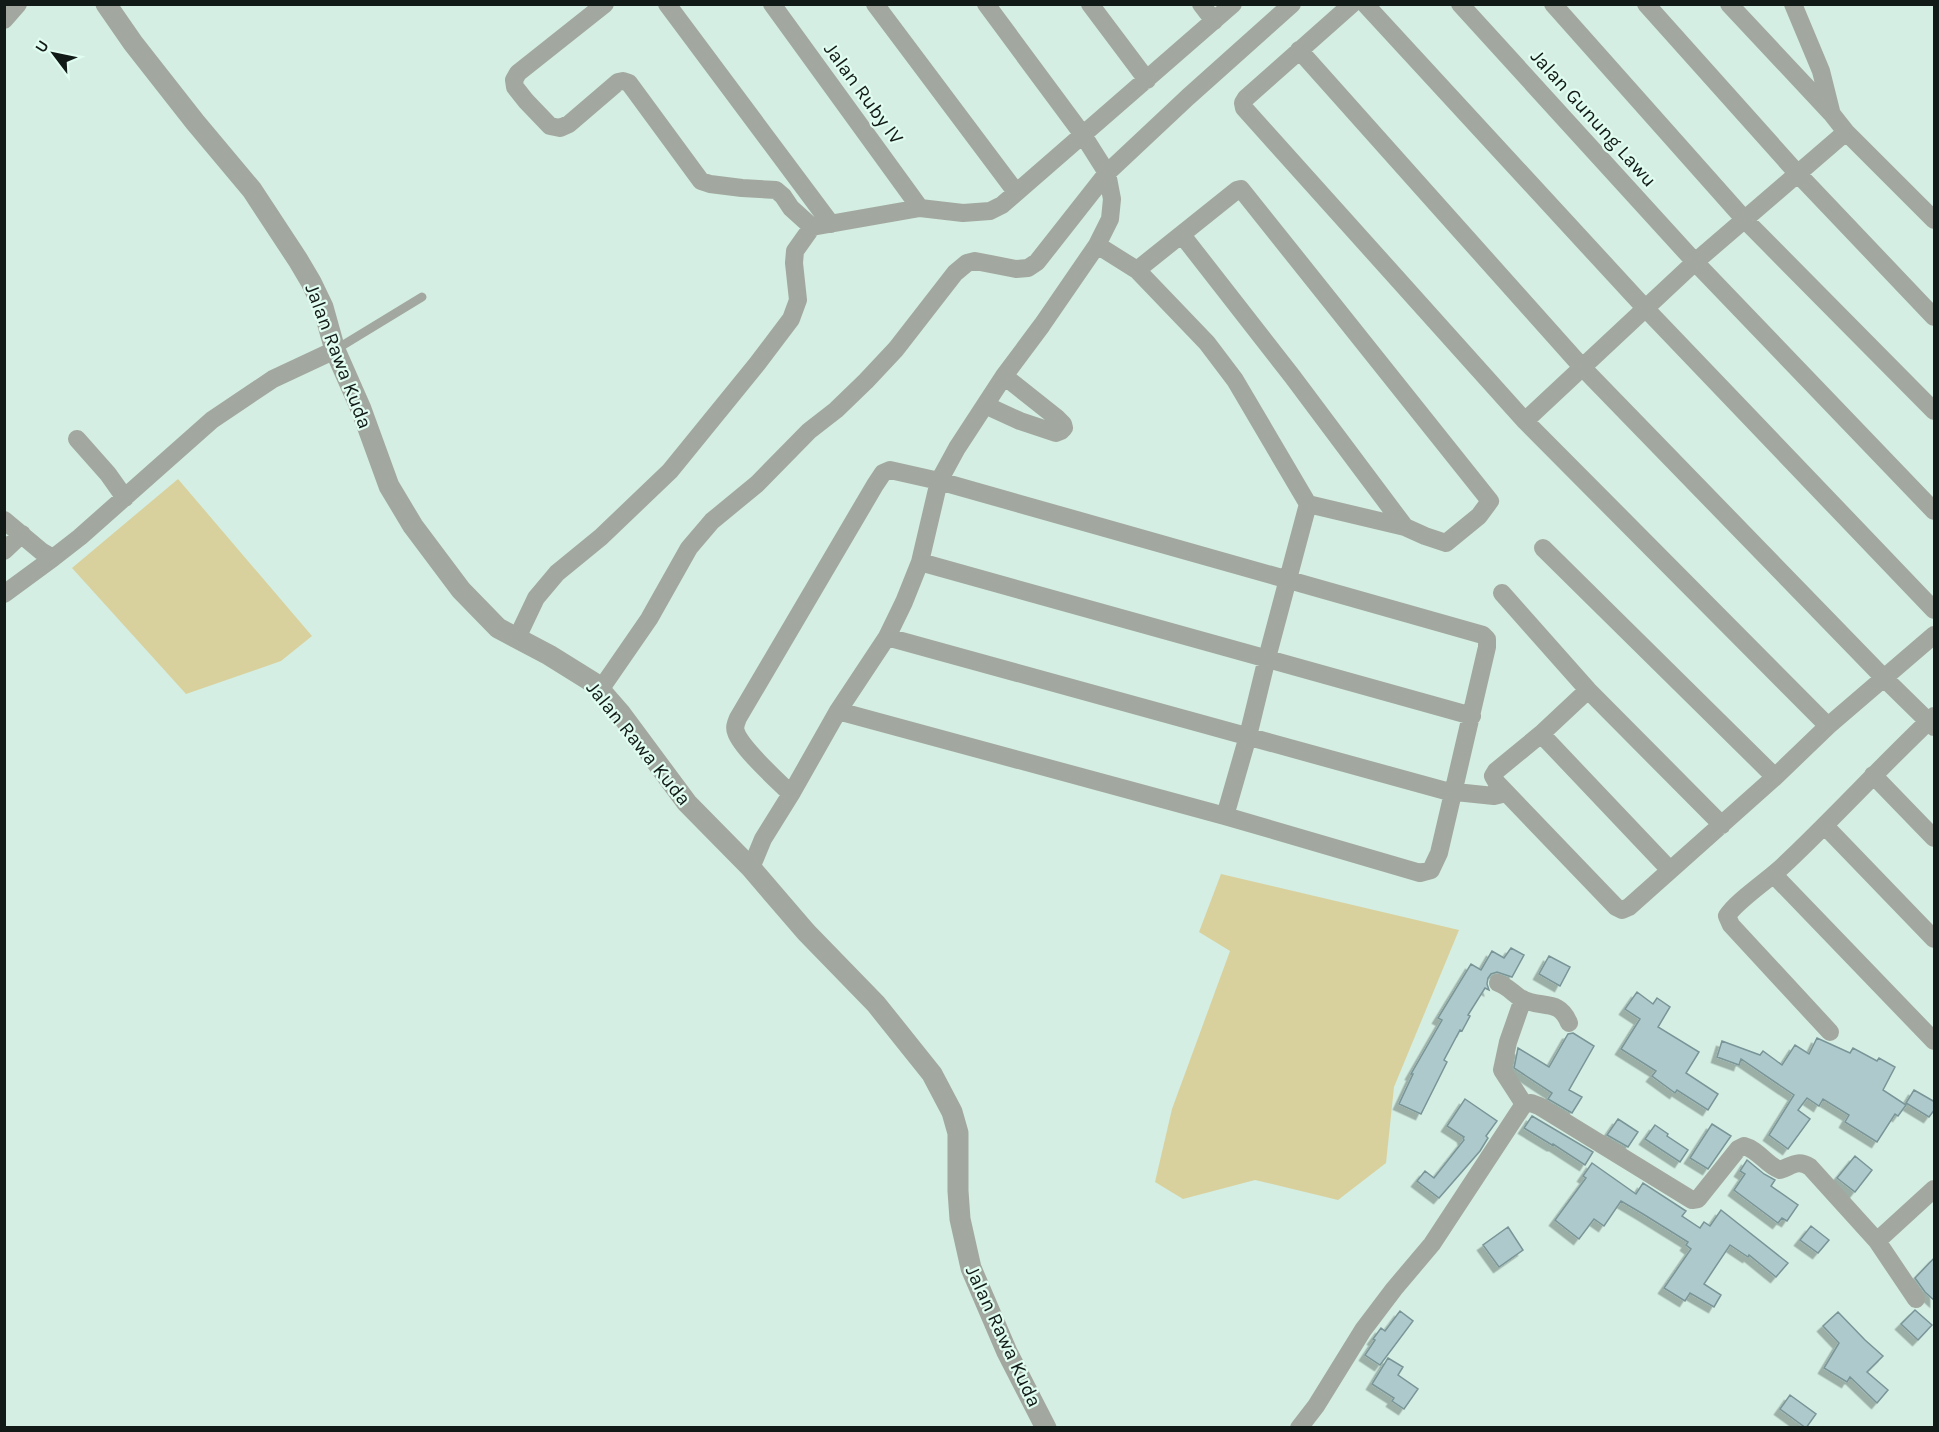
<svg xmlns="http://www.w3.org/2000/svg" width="1939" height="1432" font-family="Karla,sans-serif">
  <defs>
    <filter id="shadow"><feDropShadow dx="-5.5" dy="5.5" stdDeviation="0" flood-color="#0004"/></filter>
  </defs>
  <rect width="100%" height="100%" fill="#d4eee3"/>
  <path fill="#d9d19d" d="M178 479 312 636 281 661 186 694 72 568Z
    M1221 874 1459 930 1394 1087 1386 1163 1338 1200 1255 1180 1183 1199 1155 1182 1172 1109 1230 951 1199 932Z"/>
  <path fill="#adc9cc" stroke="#7a9597" stroke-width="1.5" filter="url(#shadow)" d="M1511 948 1524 955 1512 977 1497 972 1491 974 1488 978 1487 984 1489 990 1485 988 1468 1015 1470 1016 1462 1031 1460 1030 1444 1060 1447 1062 1421 1114 1399 1104 1413 1074H1411L1442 1020 1438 1018 1471 964 1481 970 1492 951 1504 958Z
    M1549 956 1570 967 1560 986 1539 974Z
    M1637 992 1653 1004 1657 998 1670 1007 1658 1027 1699 1052 1686 1073 1718 1094 1708 1110 1677 1090 1675 1093 1652 1076 1656 1071 1621 1049 1640 1019 1625 1009Z
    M1573 1033 1594 1046 1569 1090 1582 1097 1572 1113 1548 1099 1552 1093 1514 1068 1518 1048 1549 1067 1568 1034Z
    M1817 1038 1850 1053 1853 1048 1877 1061 1879 1058 1895 1067 1883 1090 1906 1105 1898 1116 1895 1114 1877 1142 1845 1122 1849 1115 1823 1099 1819 1106 1807 1098 1798 1110 1810 1119 1788 1149 1769 1135 1794 1095 1741 1059 1739 1065 1717 1057 1722 1041 1760 1055 1763 1051 1782 1065 1795 1045 1809 1054Z
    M1914 1090 1935 1102V1109L1929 1117 1906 1103Z
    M1465 1099 1497 1121 1486 1136 1488 1138 1480 1151 1439 1198 1417 1181 1425 1171 1434 1178 1464 1140 1463 1138 1464 1137 1447 1126Z
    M1532 1116 1593 1152 1585 1165 1553 1144 1552 1145 1524 1128Z
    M1618 1119 1638 1132 1628 1147 1607 1135Z
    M1712 1124 1731 1136 1708 1169 1690 1158Z
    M1655 1125 1668 1134 1667 1136 1688 1150 1680 1162 1645 1139Z
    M1855 1156 1872 1170 1855 1192 1837 1178Z
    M1747 1160 1764 1174 1775 1180 1771 1186 1798 1205 1787 1221 1782 1218 1778 1223 1734 1190 1745 1174 1740 1171Z
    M1592 1163 1636 1194 1643 1183 1686 1211 1682 1216 1700 1228 1704 1222 1710 1226 1721 1210 1788 1263 1776 1277 1749 1255 1748 1257 1730 1245 1704 1284 1721 1295 1714 1307 1690 1293 1685 1301 1664 1288 1691 1249 1686 1245 1688 1242 1643 1214 1621 1201 1604 1226 1594 1219 1579 1239 1555 1220 1586 1178 1583 1176Z
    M1811 1226 1829 1240 1818 1253 1800 1240Z
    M1508 1227 1523 1250 1499 1267 1483 1245Z
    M1935 1257V1301L1925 1292 1915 1278Z
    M1915 1310 1932 1325 1918 1340 1901 1324Z
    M1400 1311 1413 1321 1380 1365 1365 1355 1375 1340 1373 1339 1381 1328 1385 1331Z
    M1838 1312 1865 1340 1883 1356 1867 1372 1888 1390 1877 1403 1850 1377 1847 1382 1824 1368 1839 1343 1823 1326Z
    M1388 1358 1403 1367 1398 1375 1418 1389 1404 1409 1392 1401 1394 1398 1372 1384Z
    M1790 1395 1816 1414 1806 1428 1780 1409Z"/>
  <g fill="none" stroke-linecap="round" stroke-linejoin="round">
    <path stroke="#a2a89f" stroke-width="9" d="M335 350 422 297"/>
    <path stroke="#a2a89f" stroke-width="18" d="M605 4 518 73 514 80 515 87 526 101 550 126 560 128 569 124 618 82 623 81 629 83 701 181 710 184 742 188 776 190 783 196 791 208 812 227 920 208 963 213 990 211 1002 205 1233 4
      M667 4 831 224
      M772 4 920 208
      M875 4 1016 192
      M1090 4 1147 80
      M1201 4 1214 21
      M1352 4 1246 98 1243 103 1244 108 1525 421 1828 726
      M1365 4 1646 309 1934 610
      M1460 4 1695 262 1934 511
      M1553 4 1745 220 1934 411
      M1646 4 1798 174 1934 317
      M1729 4 1831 113 1846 132 1934 220
      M1793 4 1821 71 1831 111
      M4 20 18 4
      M1299 50 1582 367 1884 678 1934 727
      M1182 235 1292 376 1405 527
      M1097 245 1137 270 1207 343 1235 380 1308 504 1267 658 1248 736 1225 816
      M1137 270 1237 190 1241 189 1490 501 1479 516 1446 543 1425 536 1405 527 1308 504
      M985 405 1020 421 1056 433 1061 431 1064 428 1063 424 1057 418 1004 376
      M1525 421 1695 262 1846 132
      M77 439 108 474 125 498
      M4 520 41 551 53 558 80 537 212 420 273 379 335 350
      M1543 548 1775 777
      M4 551 22 534
      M920 562 1472 716
      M1502 593 1588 690 1722 825
      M4 594 53 558
      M887 637 1446 791 1494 796 1506 793
      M517 638 536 598 557 573 601 537 670 471 757 364 791 319 798 300 794 263 795 251 812 227
      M600 690 649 619 689 548 712 521 757 484 809 431 836 410 866 381 896 349 955 273 967 263 975 261 1016 269 1028 268 1037 262 1107 173 1188 97 1292 4
      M1588 690 1541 734 1496 771 1493 776 1497 783 1616 907 1622 910 1629 907 1775 777 1828 726 1934 635
      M1541 734 1670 870
      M1873 775 1934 838
      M791 794C778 781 741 748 736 732 734 727 736 723 738 718L875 485 883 473 890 470 939 481 1483 635 1487 639V647L1439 853 1431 870 1420 873 1225 816 838 711
      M1825 826 1934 939
      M751 868 763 839 791 794 838 711 887 637 904 602 920 562 939 481 957 448 1004 376 1042 325 1097 245 1110 219 1112 199 1107 173 1083 135 986 4
      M1774 875 1934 1041
      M1498 983C1508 986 1513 994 1522 999 1541 1009 1559 998 1569 1023
      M1523 999 1508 1042 1502 1070 1524 1104
      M1830 1032 1731 925 1727 916C1736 901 1770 879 1785 864 1836 816 1883 764 1934 716
      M1877 1241 1934 1189
      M1299 1428 1316 1406 1363 1330 1394 1289 1432 1244 1524 1104 1531 1103 1539 1106 1692 1200 1698 1199 1738 1149 1744 1146C1759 1150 1766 1165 1780 1170 1792 1166 1797 1159 1810 1167L1877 1241 1916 1299"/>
    <path stroke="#a2a89f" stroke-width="21" d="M106 4 133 43 195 122 252 190 298 260 311 282 323 307 335 350 361 409 389 486 413 526 461 590 498 628 549 655 594 683 621 714 687 803 751 868 806 932 876 1004 932 1074 952 1112 958 1133V1191L960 1219 971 1268 1007 1352 1046 1428"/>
  </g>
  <g text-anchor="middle" stroke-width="4.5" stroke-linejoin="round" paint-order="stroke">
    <g font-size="20" fill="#111a16" stroke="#e1fcf1">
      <text transform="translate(864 93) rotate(54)" y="7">Jalan Ruby IV</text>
      <text transform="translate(1594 118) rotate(48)" y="7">Jalan Gunung Lawu</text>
      <text transform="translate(339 356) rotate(69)" y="7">Jalan Rawa Kuda</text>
      <text transform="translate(639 743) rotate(51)" y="7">Jalan Rawa Kuda</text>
      <text transform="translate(1004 1336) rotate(65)" y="7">Jalan Rawa Kuda</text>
    </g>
  </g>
  <rect width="1939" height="1432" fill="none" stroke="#111a16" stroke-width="12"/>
  <g transform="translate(54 54) rotate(302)" stroke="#e1fcf1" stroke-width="4.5" paint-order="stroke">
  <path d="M0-4.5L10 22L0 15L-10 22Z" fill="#111a16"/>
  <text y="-9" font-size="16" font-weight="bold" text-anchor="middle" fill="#111a16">U</text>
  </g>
</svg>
